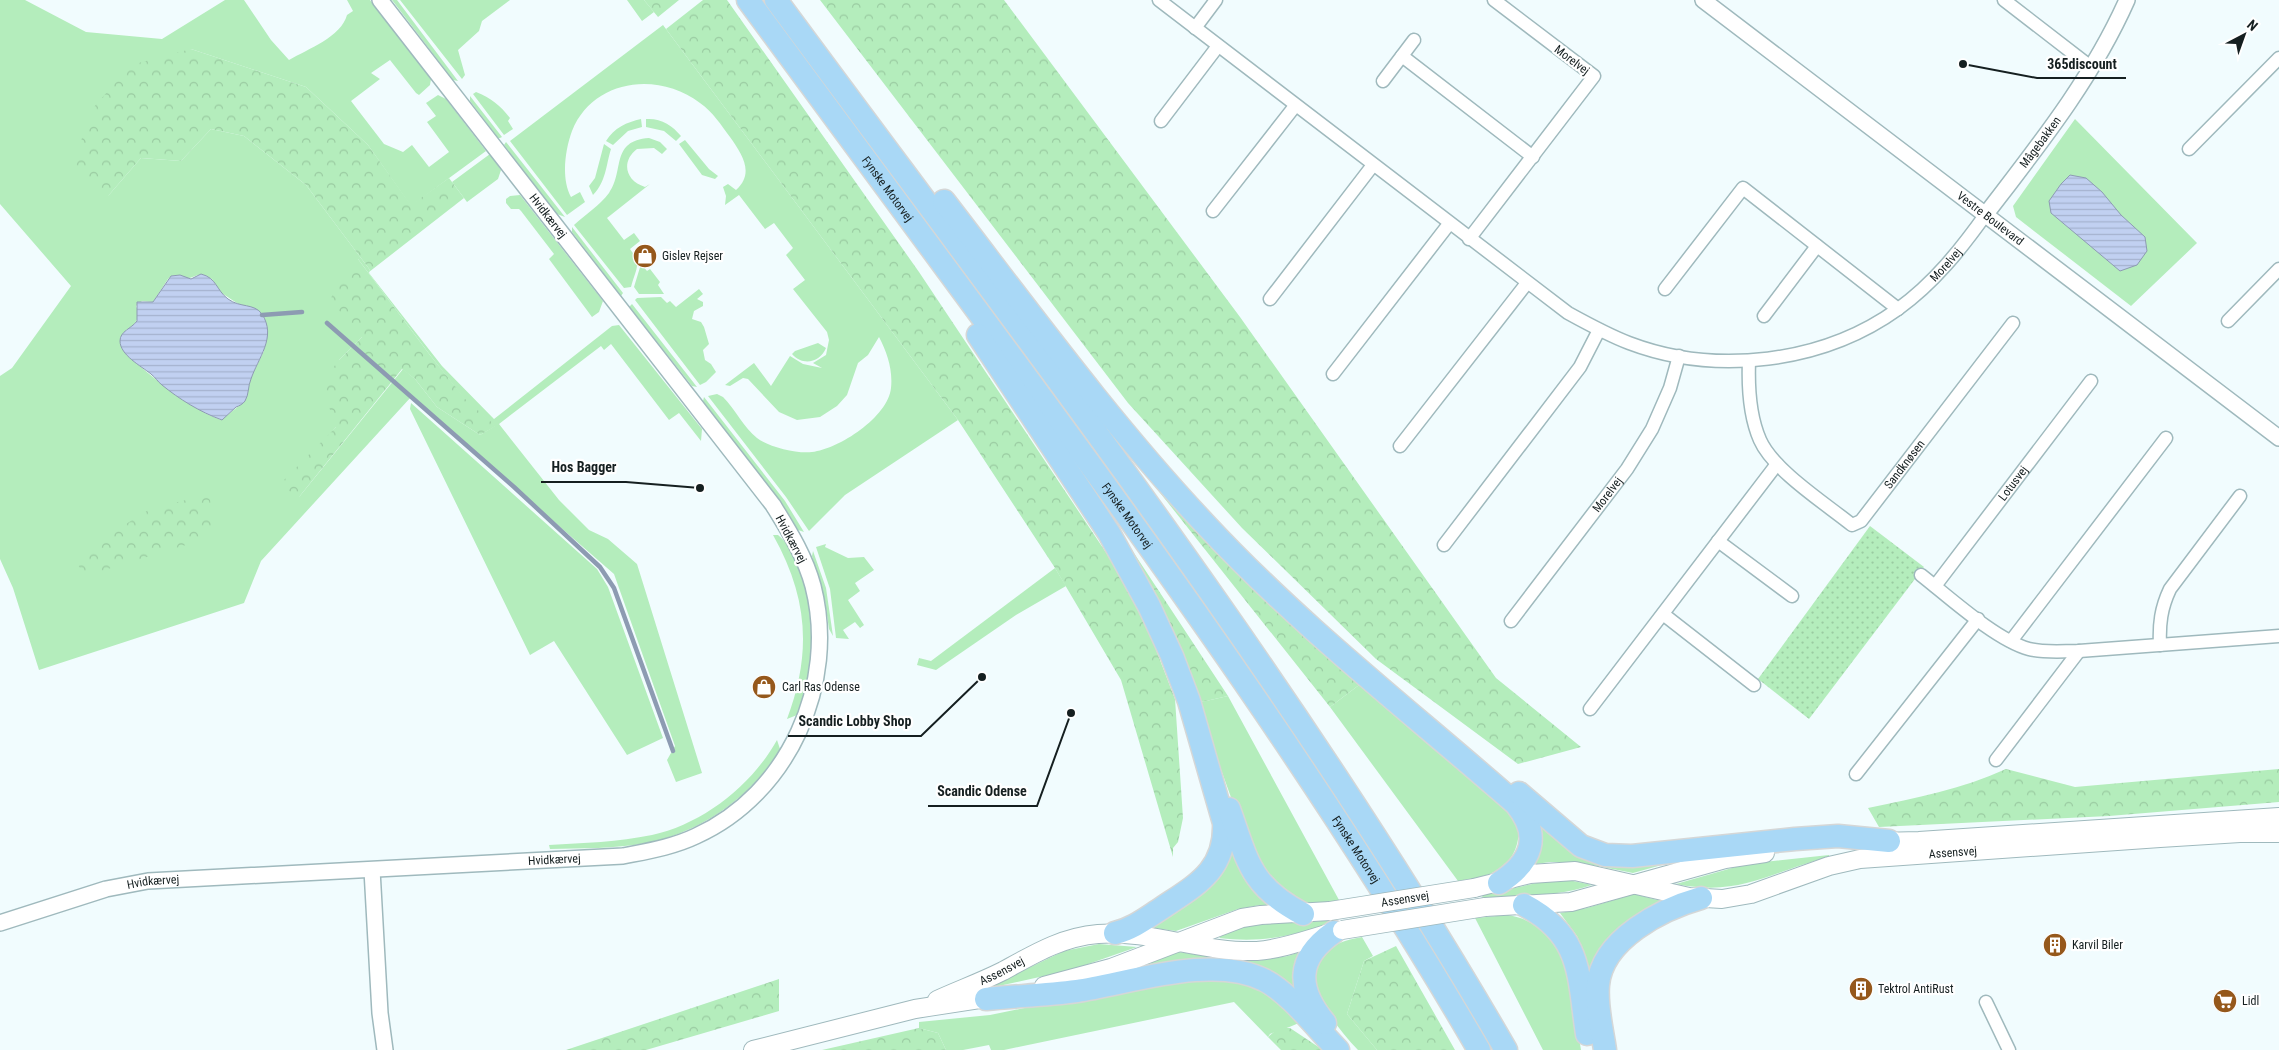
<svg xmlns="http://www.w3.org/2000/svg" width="2279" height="1050" font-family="'Roboto Condensed',sans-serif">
  <defs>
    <pattern id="forest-crowns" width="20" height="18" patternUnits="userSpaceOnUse" patternTransform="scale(1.25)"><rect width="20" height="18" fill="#b4edbc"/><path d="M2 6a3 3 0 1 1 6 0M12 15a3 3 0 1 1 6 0" fill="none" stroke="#9acba1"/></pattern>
    <pattern id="park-dots" width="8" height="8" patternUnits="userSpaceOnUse" patternTransform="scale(1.25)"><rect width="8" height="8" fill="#b4edbc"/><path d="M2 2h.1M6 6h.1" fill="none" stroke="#9acba1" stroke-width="1.8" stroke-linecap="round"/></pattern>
    <pattern id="water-rules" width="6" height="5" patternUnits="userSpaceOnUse" patternTransform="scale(1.25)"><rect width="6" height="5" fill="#c1d0f1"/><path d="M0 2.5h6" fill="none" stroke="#a5b2ce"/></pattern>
  </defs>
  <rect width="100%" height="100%" fill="#f1fcfe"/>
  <path fill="#b4edbc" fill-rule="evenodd" d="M0 0H25L86 32 162 39 225 0H244L271 40 289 60C308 49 341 37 347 15L353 11 347 0H370L431 79 430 85 419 95 416 93 390 60 371 73 380 79 351 101 384 144 403 152 412 145 429 167 449 152 427 122 436 116 426 103 438 95 446 99 486 151 411 206 368 145 306 87 191 49 108 196 141 158 181 161 211 129 244 136 306 185 370 270 369 273 442 366 494 419 612 326 619 325 702 429 701 441 679 413 669 420 611 344 604 350 601 346 499 424 559 500 589 530 608 539 637 564 702 773 676 782 667 760 675 746 614 574 411 397 261 561 244 603 39 670 13 588 0 559V376L12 368 71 286 0 204ZM358 259 430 355 466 401 495 426 480 435 437 407 415 379 403 369 299 497 323 442 336 427 339 360 362 337ZM180 275 187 279 198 275 212 279 220 292 243 307 264 351 250 379 245 401 221 420C185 406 155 379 126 354V330C136 324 141 318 136 306L142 301 153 302 168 279 171 276Z
    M392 0H397L458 81 453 80Z
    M400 0H510L482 21 479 31 458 50 465 75 462 79Z
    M627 0H644L654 12 642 21Z
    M663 25 958 420 845 495 809 531 786 497 708 396 717 394 723 397C735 409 744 428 757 438 769 447 797 454 812 452 839 449 888 417 891 388 893 370 887 352 879 337L868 355 858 363 847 395 837 406 820 417 797 420 779 412 748 379 743 378 730 386 725 385 754 363 771 386 790 356 803 364 822 368 813 363 826 355 829 340 827 332 793 289 805 280 786 255 793 248 774 223 765 229 739 195 725 205 726 196 723 187 728 184 736 190C755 173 742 154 730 137 721 125 713 112 700 103 658 71 593 79 572 131 565 150 561 179 571 197L580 192 585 202 567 215 510 141Z
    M476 92C491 98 500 105 510 118L508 121 513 129 504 135 473 94Z
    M470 96 502 137 500 138H498L470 101Z
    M641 119 642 127 628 131 613 145 606 141C614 128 627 122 641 119Z
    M646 119C661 118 672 125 681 136L676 141 664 131 646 127Z
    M2075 119 2197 243 2131 306 2016 217 2013 206Z
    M649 138 660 142 667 149 662 154 654 148 637 149C621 161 625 181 645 187L650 184 607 218 624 240 634 233 640 241 630 249C642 265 636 268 631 287L624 288 574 225C586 214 599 206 609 193 625 170 610 141 649 138Z
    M685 140 709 169 718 176 715 179 702 175 679 144Z
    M506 142 565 217 557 214 504 145Z
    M604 144 611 149C606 165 606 182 593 195L589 186 595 178Z
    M490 154 501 170 498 179 467 202 452 182Z
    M520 195 603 301 599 312 592 317 549 259 554 254 521 211 519 209H511L506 203V199L510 196Z
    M572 227 623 293 621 296 572 232Z
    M641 264 647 271 650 269 660 282 658 285 664 294H639L634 287Z
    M699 289 703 294 697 299 703 302V306L694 311 692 319 701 322 704 327 709 344 703 350 705 360 711 364 716 372 706 382 700 385 635 300 637 298 661 297 667 303 670 301 676 307Z
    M632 304 697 387 692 386 635 314 629 307Z
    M818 343 826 348C820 363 802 366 792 354L795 351Z
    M704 397 785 501 804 532 798 530 783 505 703 401Z
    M411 403 597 569 608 587 663 738 627 755 554 641 530 655 410 409Z
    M773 535H778C817 566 819 673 797 715L787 719C812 653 808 597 773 535Z
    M826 544 825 547 848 558 864 557 874 570 855 583 860 591 848 600 864 625 860 628 855 622 843 630 849 639 836 638 830 589 816 547Z
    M813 551 826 588 833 636 829 629 825 601 812 556Z
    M1055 568 1066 586 1016 615 936 670 917 665 919 658 931 661Z
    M1363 682C1409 720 1460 755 1498 800 1505 808 1513 815 1516 825 1520 834 1518 842 1515 850 1504 875 1481 877 1458 881L1330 707Z
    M1228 696 1339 900 1326 903 1306 904 1284 894 1250 850 1197 703Z
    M777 740 780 749C752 797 700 833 646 843 614 849 582 848 550 849L549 845C584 843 618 842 652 835 703 824 752 785 777 740Z
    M1533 818 1570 844 1694 856 1633 873 1577 862H1550L1528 865Z
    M1230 841 1276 906 1260 905 1238 909 1176 931 1146 927Z
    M1829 855V857C1769 872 1742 897 1676 884L1746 864Z
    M1546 881H1573L1592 885C1553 898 1522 894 1483 899L1482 895Z
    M1634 894 1665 902 1590 978 1583 949 1577 936 1560 913 1587 908Z
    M1508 915C1573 926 1572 998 1581 1050H1543L1475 918Z
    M1329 920 1330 924C1288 936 1264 943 1219 938 1236 920 1303 924 1329 920Z
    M1362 937 1373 956 1364 961 1347 1014 1377 1050H1358C1322 1013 1282 950 1362 937Z
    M1099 944 1137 947 1071 970 985 989 1064 951Z
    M1306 950 1303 998 1276 980 1121 974 1179 952 1238 961H1256L1288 956Z
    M1246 978 1303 1021C1292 1027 1281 1029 1270 1034L1268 1037 1234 1002 1004 1050H991L989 1045 963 1050H946L938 1033 919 1028V1022L990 1015 1142 984Z"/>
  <path fill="url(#forest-crowns)" d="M644 0H679L658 17Z
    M703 0H727L919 272 1125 581 1145 621 1175 699 1183 818 1178 842 1173 848V857L1121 680 1055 568 958 420 666 29Z
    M820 0H1004L1240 317 1496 678 1581 747 1518 764 1376 659 1242 528 1128 403Z
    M191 49 306 87 368 145 411 205 449 178 464 198 369 272 370 270 306 185 244 136 211 129 181 161 141 158 108 196 71 168 93 108 131 65Z
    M358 259 430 355 466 400 496 426 480 435 437 407 415 379 402 369 299 497 279 485 336 427 321 384 339 360 362 337 330 300 342 275Z
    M1115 436 1363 682 1330 707Z
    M210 494 212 537 85 576 73 557 150 509Z
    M1099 500 1228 696 1197 703Z
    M2006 769 2075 787 2279 769V802L2109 816 1879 827 1868 808C1916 798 1962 789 2006 769Z
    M1396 946 1455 1050H1377L1347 1014 1364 961Z
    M779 979V1011L646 1050H566Z
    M919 1028 938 1033 946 1050H822Z
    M1284 1028H1290L1323 1050H1281L1268 1037 1275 1031Z"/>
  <path fill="url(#park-dots)" d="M1870 526 1924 567 1809 719 1758 679Z"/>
  <path fill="url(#water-rules)" stroke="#8d9bb2" d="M2070 175 2086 178 2102 192 2121 215 2145 237 2147 251 2137 265 2120 271 2051 213 2049 201 2061 184Z
    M201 274C217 278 216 290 228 299 240 308 254 303 262 314 277 337 258 358 251 379 248 385 249 395 245 401 243 404 239 406 236 407 231 411 227 416 222 420 200 412 179 399 162 385 158 382 155 377 151 374 141 366 120 355 120 341 120 331 131 329 137 321V302H153L171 276 180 275 191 279Z"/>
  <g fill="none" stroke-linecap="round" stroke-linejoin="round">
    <path stroke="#8d9bb2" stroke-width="4.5" d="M262 315 302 312
      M327 323 514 487 600 567 614 588 673 751"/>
    <g stroke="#9fb9bd" stroke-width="15">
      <g id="minor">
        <path id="s1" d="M1159 0 1568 313C1588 324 1608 335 1629 343 1716 376 1823 363 1898 309 1934 283 1961 249 1986 214"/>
        <path d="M2004 0 2092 68"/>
        <path d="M1195 28 1216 0"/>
        <path d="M1402 56 1533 157"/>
        <path d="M1383 81 1414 40"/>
        <path d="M1161 121 1218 46"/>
        <path d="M2189 149 2279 58"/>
        <path d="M1213 211 1295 106"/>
        <path d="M1469 239 1594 76 1494 0"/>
        <path d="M1665 289 1743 188 1898 309"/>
        <path d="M1270 299 1373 165"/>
        <path d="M1764 316 1817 246"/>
        <path d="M2228 321 2279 269"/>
        <path id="s2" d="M1749 361C1748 387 1749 415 1760 440 1773 470 1826 504 1852 525L1861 521 2013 323"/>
        <path d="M1333 374 1449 224"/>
        <path d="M1400 446 1527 283"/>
        <path d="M1718 541 1792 596"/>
        <path d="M1444 545 1580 367 1599 330"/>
        <path d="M1921 575C1949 597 1996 640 2029 649 2045 653 2062 651 2079 651L2279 636"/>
        <path id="s3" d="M1935 586 2091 381"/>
        <path d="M1663 614 1754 685"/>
        <path id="s4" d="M1511 621 1627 469 1652 429 1670 388 1679 356"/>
        <path d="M2011 641 2166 438"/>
        <path d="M2160 645C2159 624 2161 608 2170 589L2240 496"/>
        <path d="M1590 709 1777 464"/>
        <path d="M1996 760 2079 651"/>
        <path d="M1856 774 1978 619"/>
        <path d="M1986 1002 2009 1050"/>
      </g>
    </g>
    <g stroke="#9fb9bd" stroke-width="18">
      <g id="tertiary">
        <path id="s5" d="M1703 0 2279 438"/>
        <path id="s6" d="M1986 214C2038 146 2092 79 2127 0"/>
        <path d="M372 870 380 1013 385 1050"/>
        <path id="s7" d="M0 923 106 889 148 881 623 856C648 851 673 847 696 836 789 794 838 683 813 586 805 556 789 531 773 505L380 0"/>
      </g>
    </g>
    <g stroke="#9fb9bd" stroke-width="20">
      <g id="secondary">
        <path d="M1878 842 1919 841 2279 817"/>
        <path id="s8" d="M1474 888 1530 874 1575 871 1689 897 1722 899 1751 894 1829 866 1860 859 2160 838 2240 833H2279"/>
        <path d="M1485 907 1571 902 1725 859 1765 853"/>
        <path d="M1044 986 1111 968 1242 918 1261 915 1330 911"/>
        <path id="s9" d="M937 1000C959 990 981 982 1003 971 1034 954 1062 937 1098 934 1151 930 1203 953 1257 951 1282 949 1306 940 1330 933"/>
        <path d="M753 1050 915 1009 999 996"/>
      </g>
    </g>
    <g stroke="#d5d7d7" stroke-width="25">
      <g id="motorway">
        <path id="s10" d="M748 0C841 126 934 252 1027 378 1187 596 1343 816 1479 1050"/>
        <path d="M776 0C1029 343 1292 680 1506 1050"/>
        <path d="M944 201C1028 310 1110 423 1205 524 1300 626 1411 712 1516 804 1542 836 1532 862 1499 883"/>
        <path d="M978 335 1109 533 1149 606 1172 656 1189 701 1224 823C1226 872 1194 886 1159 910 1145 919 1132 929 1115 933"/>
        <path d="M1519 793 1581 846 1605 855 1632 856 1795 839 1838 836 1889 841"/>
        <path d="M1229 809C1248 862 1250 886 1303 914"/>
        <path d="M1524 905C1583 936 1578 976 1587 1034"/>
        <path d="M986 999C1017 996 1047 995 1077 991 1130 983 1213 954 1264 980 1289 992 1318 1030 1338 1050"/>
        <path d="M1325 1023C1297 989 1295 959 1334 932"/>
        <path d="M1605 1050C1602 1029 1596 1006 1598 985 1602 939 1662 909 1701 898"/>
      </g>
    </g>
    <use href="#minor" stroke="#fff" stroke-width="12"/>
    <use href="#tertiary" stroke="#fff" stroke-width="15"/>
    <use href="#secondary" stroke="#fff" stroke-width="18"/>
    <use href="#motorway" stroke="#a9d8f6" stroke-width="22"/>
    <g stroke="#9fb9bd" stroke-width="20" stroke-linecap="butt">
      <g id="secondary-bridge">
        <path id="s11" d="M1330 911 1474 888"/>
        <path d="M1342 930 1485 907"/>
      </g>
    </g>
    <use href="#secondary-bridge" stroke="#fff" stroke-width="18"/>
  </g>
  <defs>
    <g id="shop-disc" transform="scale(1.25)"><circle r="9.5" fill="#95581b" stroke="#fff"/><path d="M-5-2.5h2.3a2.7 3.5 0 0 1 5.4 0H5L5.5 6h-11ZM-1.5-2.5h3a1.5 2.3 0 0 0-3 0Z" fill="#fff"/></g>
    <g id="building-disc" transform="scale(1.25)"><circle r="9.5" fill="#95581b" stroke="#fff"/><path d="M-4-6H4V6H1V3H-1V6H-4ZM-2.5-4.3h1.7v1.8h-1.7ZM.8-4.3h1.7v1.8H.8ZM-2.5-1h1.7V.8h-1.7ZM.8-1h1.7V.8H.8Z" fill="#fff"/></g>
    <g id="supermarket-disc" transform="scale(1.25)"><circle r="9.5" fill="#95581b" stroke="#fff"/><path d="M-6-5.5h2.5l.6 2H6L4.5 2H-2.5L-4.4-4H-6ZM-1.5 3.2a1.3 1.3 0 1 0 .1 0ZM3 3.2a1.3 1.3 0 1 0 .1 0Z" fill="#fff"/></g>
  </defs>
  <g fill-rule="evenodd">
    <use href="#shop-disc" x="645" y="256"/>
    <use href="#shop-disc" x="764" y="687"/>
    <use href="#building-disc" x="2055" y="945"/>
    <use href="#building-disc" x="1861" y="989"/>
    <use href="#supermarket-disc" x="2225" y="1001"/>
  </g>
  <g text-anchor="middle" stroke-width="4.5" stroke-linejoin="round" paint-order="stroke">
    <g font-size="12" fill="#151f20" stroke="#fff">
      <text transform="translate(1572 60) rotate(37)" y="4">Morelvej</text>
      <text dy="4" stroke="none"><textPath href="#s6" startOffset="90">Mågebakken</textPath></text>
      <text dy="4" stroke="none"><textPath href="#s10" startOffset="235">Fynske Motorvej</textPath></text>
      <text transform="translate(548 216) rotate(52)" y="4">Hvidkærvej</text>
      <text dy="4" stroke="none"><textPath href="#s5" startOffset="361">Vestre Boulevard</textPath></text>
      <text dy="4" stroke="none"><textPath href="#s1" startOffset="930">Morelvej</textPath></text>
      <text dy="4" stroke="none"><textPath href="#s2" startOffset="288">Sandknøsen</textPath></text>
      <text dy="4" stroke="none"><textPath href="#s3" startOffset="129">Lotusvej</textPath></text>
      <text dy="4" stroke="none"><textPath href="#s4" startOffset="159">Morelvej</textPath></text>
      <text dy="4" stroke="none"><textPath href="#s10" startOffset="640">Fynske Motorvej</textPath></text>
      <text transform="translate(791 539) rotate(62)" y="4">Hvidkærvej</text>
      <text dy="4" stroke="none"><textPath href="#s10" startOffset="1045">Fynske Motorvej</textPath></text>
      <text dy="4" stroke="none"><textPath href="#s8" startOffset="490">Assensvej</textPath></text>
      <text dy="4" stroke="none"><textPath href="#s7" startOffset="561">Hvidkærvej</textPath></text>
      <text dy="4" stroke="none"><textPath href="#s7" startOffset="159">Hvidkærvej</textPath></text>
      <text dy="4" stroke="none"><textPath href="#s11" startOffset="76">Assensvej</textPath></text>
      <text dy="4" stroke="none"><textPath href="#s9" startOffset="71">Assensvej</textPath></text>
    </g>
    <g font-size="12" fill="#151f20" stroke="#fff" text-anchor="start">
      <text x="662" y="260">Gislev Rejser</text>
      <text x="782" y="691">Carl Ras Odense</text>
      <text x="2072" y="949">Karvil Biler</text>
      <text x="1878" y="993">Tektrol AntiRust</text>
      <text x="2242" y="1005">Lidl</text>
    </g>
  </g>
  <path fill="none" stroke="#151f20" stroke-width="2" d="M1963 64L2037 78H2126M700 488L626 482H541M982 677L921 736H788M1071 713L1037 806H928"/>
  <g fill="#151f20" stroke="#fff" stroke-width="2">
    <circle cx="1963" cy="64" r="5"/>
    <circle cx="700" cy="488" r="5"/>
    <circle cx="982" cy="677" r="5"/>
    <circle cx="1071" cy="713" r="5"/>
  </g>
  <g font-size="14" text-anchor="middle" font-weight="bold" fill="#151f20" stroke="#fff" stroke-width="4.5" stroke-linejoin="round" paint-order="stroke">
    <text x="2082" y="69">365discount</text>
    <text x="584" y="472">Hos Bagger</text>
    <text x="855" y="726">Scandic Lobby Shop</text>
    <text x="982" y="796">Scandic Odense</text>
  </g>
  <g transform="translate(2244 35) rotate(41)" stroke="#ffffff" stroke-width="4" paint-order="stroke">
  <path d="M0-4L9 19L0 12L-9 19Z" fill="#151f20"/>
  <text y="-8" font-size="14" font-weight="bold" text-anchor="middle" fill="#151f20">N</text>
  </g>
</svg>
